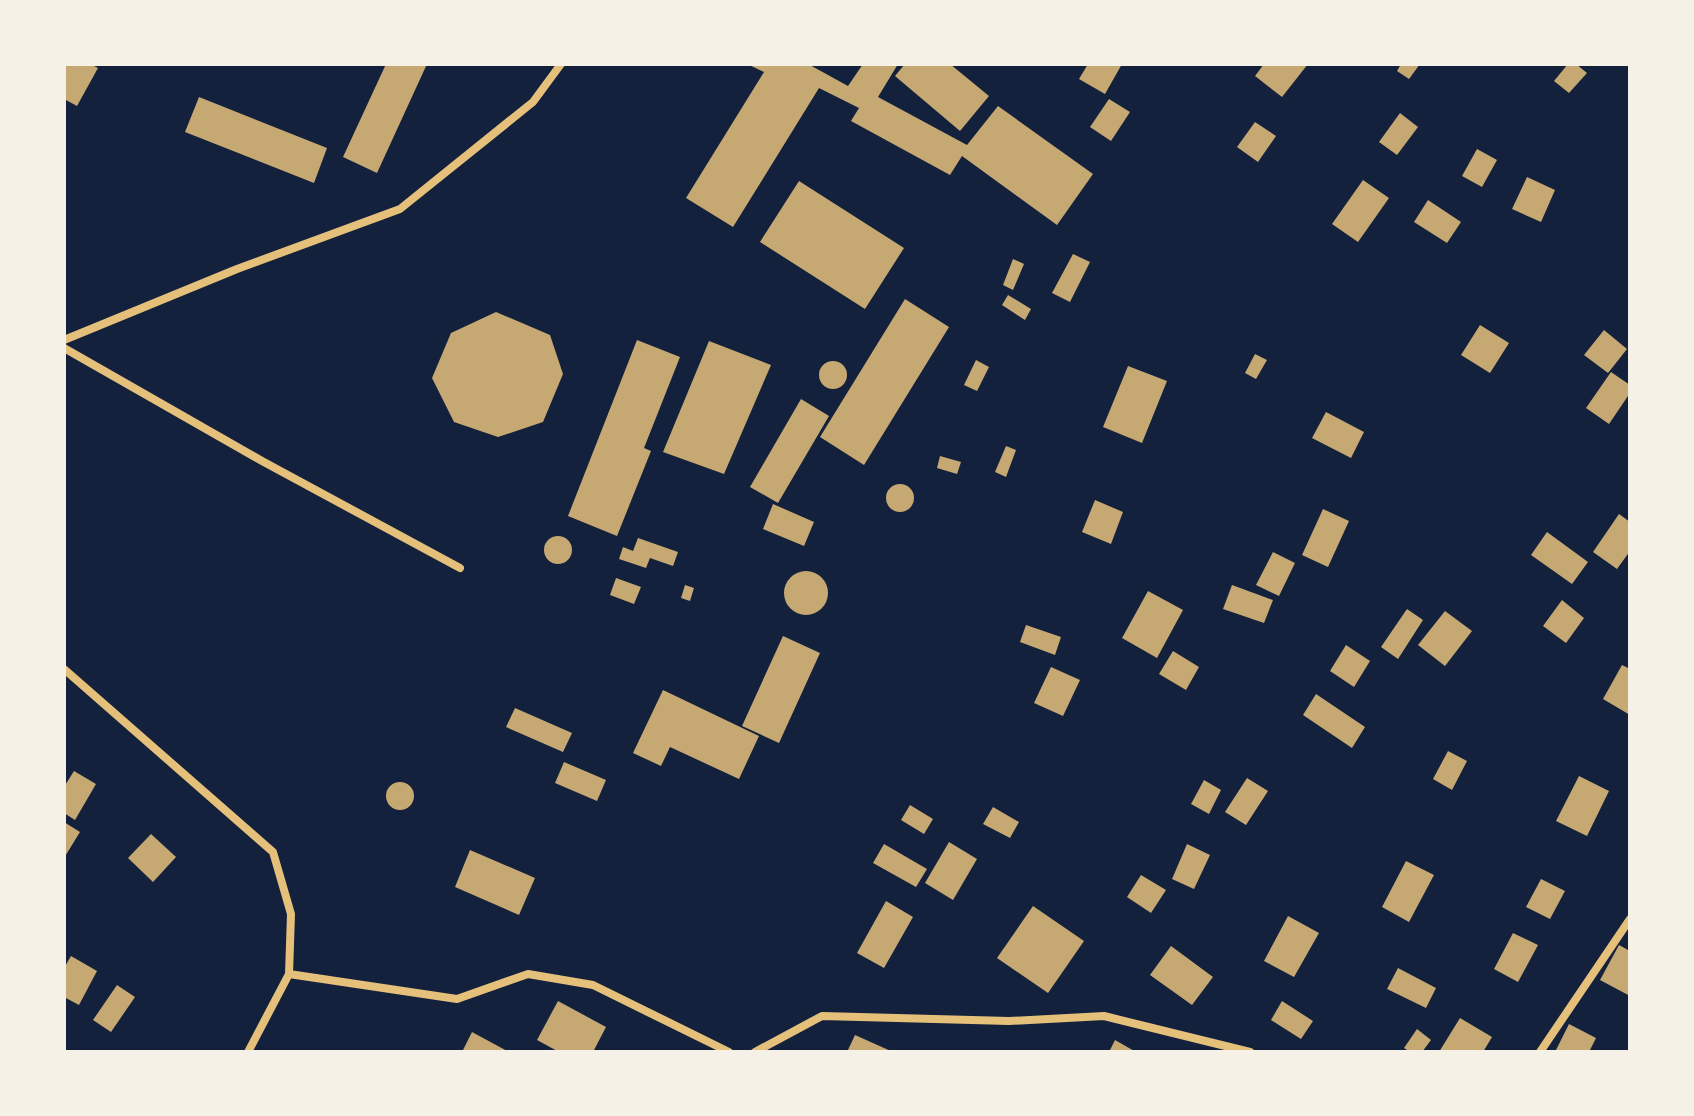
<svg xmlns="http://www.w3.org/2000/svg" width="1694" height="1116" font-family="Lora,serif">
  <rect width="100%" height="100%" fill="#14213d"/>
  <path fill="#c6a872" d="M64 64H90L98 68 77 106 64 99Z
    M386 64H427L377 173 343 157Z
    M747 64H808L848 86 863 64H898L878 97 967 145 998 106 1093 174 1057 225 962 156 950 175 851 121 859 108 819 88 733 227 686 198 764 72Z
    M905 64H950L989 96 960 131 895 76Z
    M1088 64H1122L1105 94 1079 79Z
    M1264 64H1308L1282 97 1255 76Z
    M1401 64H1420L1409 79 1397 71Z
    M1568 64H1576L1587 73 1569 93 1554 81Z
    M199 97 327 148 314 183 185 132Z
    M1109 99 1130 112 1111 141 1090 127Z
    M1400 113 1418 127 1397 155 1379 142Z
    M1255 122 1276 136 1258 162 1237 147Z
    M1477 149 1497 160 1482 187 1462 176Z
    M1527 177 1555 190 1541 222 1512 209Z
    M1363 180 1389 198 1358 242 1332 224Z
    M799 181 904 248 865 309 760 242Z
    M1428 200 1461 222 1447 243 1414 222Z
    M1073 254 1090 262 1070 302 1052 293Z
    M1013 259 1024 264 1013 290 1003 285Z
    M1008 295 1031 309 1025 320 1002 305Z
    M905 299 949 327 864 465 820 437Z
    M496 312 550 335 563 374 543 422 498 437 454 422 432 378 451 333Z
    M1480 325 1509 343 1490 373 1461 355Z
    M1604 330 1627 349 1608 373 1584 355Z
    M637 340 680 357 644 448 651 451 617 536 568 516Z
    M709 341 771 365 724 474 663 452Z
    M1255 354 1267 360 1256 379 1245 373Z
    M976 360 989 367 977 391 964 385Z
    M819 375a14 14 0 1 1 28 0a14 14 0 1 1-28 0Z
    M1128 366 1167 381 1142 443 1103 427Z
    M1611 372 1630 385V393L1609 424 1586 408Z
    M801 399 829 416 778 503 750 487Z
    M1326 412 1364 432 1351 458 1312 438Z
    M1006 446 1016 450 1006 477 995 472Z
    M940 456 961 462 957 474 937 468Z
    M886 498a14 14 0 1 1 28 0a14 14 0 1 1-28 0Z
    M1095 500 1123 512 1111 544 1082 532Z
    M773 504 814 522 804 546 763 529Z
    M1323 509 1349 521 1328 567 1302 555Z
    M1619 514 1630 522V551L1617 569 1593 552Z
    M1547 532 1588 562 1572 584 1531 555Z
    M544 550a14 14 0 1 1 28 0a14 14 0 1 1-28 0Z
    M638 538 678 552 673 566 650 558 646 568 619 559 623 547 633 551Z
    M1273 552 1295 563 1279 596 1256 585Z
    M784 593a22 22 0 1 1 44 0a22 22 0 1 1-44 0Z
    M616 578 641 587 634 604 610 595Z
    M685 585 694 588 690 601 681 598Z
    M1232 585 1273 600 1264 623 1223 609Z
    M1148 591 1183 610 1157 658 1122 638Z
    M1562 600 1584 618 1566 643 1543 626Z
    M1407 609 1423 620 1398 659 1381 647Z
    M1445 611 1472 631 1445 666 1418 645Z
    M1026 625 1061 637 1055 655 1020 642Z
    M783 636 820 653 779 743 742 726Z
    M1346 645 1370 661 1354 687 1330 671Z
    M1173 651 1199 667 1186 690 1159 674Z
    M1622 665 1630 669V715L1603 699Z
    M1051 667 1080 680 1063 716 1034 703Z
    M663 690 759 736 739 779 670 747 661 766 633 753Z
    M1316 694 1365 727 1352 748 1303 715Z
    M515 708 572 733 563 752 506 727Z
    M1448 751 1467 761 1452 790 1433 779Z
    M564 762 606 780 597 801 555 783Z
    M74 771 96 784 75 820 64 813V787Z
    M1579 776 1609 791 1587 836 1556 821Z
    M1247 778 1268 791 1246 825 1225 812Z
    M1204 780 1221 790 1209 814 1191 804Z
    M386 796a14 14 0 1 1 28 0a14 14 0 1 1-28 0Z
    M910 805 933 819 924 834 901 820Z
    M993 807 1019 822 1010 838 983 824Z
    M64 822 80 832 64 858Z
    M151 834 176 857 153 882 128 858Z
    M949 842 977 859 953 900 925 883Z
    M884 844 927 869 916 887 873 863Z
    M1187 844 1210 855 1194 889 1172 879Z
    M470 850 535 878 519 915 455 887Z
    M1406 861 1434 875 1409 922 1382 907Z
    M1141 875 1166 890 1151 913 1127 897Z
    M1541 879 1565 891 1550 919 1526 907Z
    M886 901 913 917 884 968 857 953Z
    M1033 906 1084 941 1048 993 997 958Z
    M1288 916 1319 933 1294 977 1264 961Z
    M1513 933 1538 945 1518 982 1494 969Z
    M1619 945 1630 951V996L1600 980Z
    M1171 946 1213 977 1192 1005 1150 975Z
    M71 956 97 971 79 1005 64 997V968Z
    M1398 968 1436 988 1426 1008 1387 989Z
    M117 985 135 997 111 1032 93 1020Z
    M558 1001 606 1027 593 1052H559L537 1040Z
    M1282 1001 1313 1021 1301 1039 1271 1020Z
    M1460 1018 1492 1037 1483 1052H1439Z
    M1569 1024 1596 1038 1589 1052H1555Z
    M1417 1029 1431 1040 1422 1052H1410L1404 1048Z
    M472 1032 509 1052H462Z
    M855 1035 893 1052H847Z
    M1115 1040 1136 1052H1109Z"/>
  <g fill="none" stroke-linecap="round" stroke-linejoin="round">
    <path stroke="#e5c07b" stroke-width="8" d="M64 340 237 269 400 209 533 102 561 64
      M64 348 262 461 460 568
      M64 669 273 852 291 914 289 974 248 1052
      M289 974 457 999 528 974 593 985 729 1052
      M755 1052 822 1016 1009 1021 1104 1016 1250 1052
      M1540 1052 1630 919"/>
  </g>
  <rect width="1694" height="1116" fill="none" stroke="#f6f1e7" stroke-width="132"/>
</svg>
